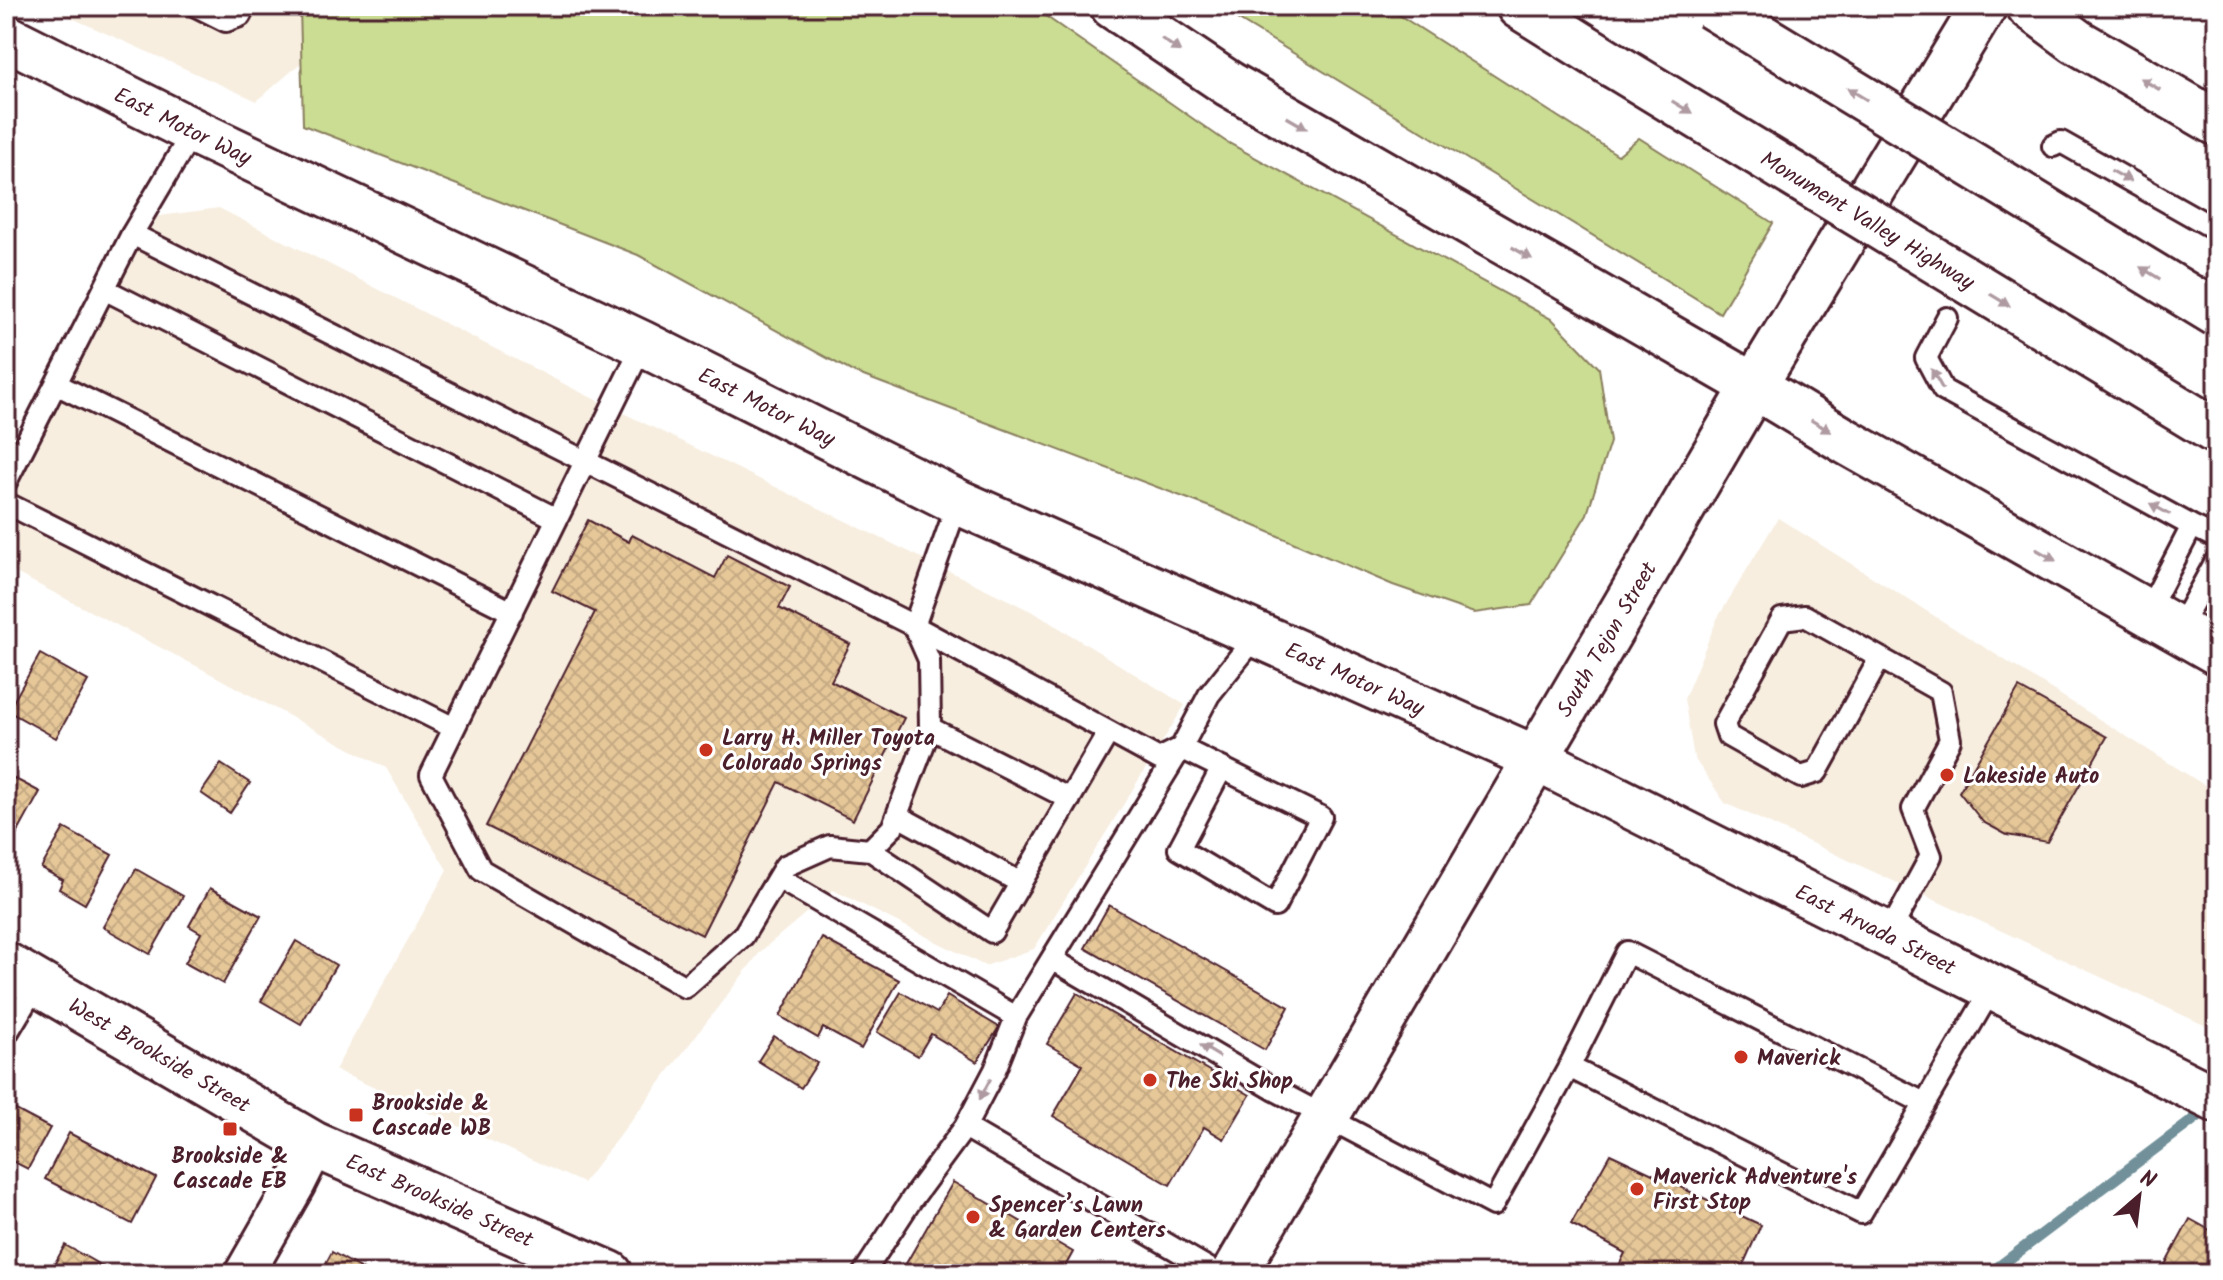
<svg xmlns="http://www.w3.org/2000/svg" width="2223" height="1280" font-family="Kalam,sans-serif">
  <defs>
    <pattern id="building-cross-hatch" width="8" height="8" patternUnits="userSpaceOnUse" patternTransform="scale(2)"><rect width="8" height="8" fill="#e5c798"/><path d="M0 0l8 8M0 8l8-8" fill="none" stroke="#c6aa83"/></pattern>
  </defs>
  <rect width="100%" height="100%" fill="#fff"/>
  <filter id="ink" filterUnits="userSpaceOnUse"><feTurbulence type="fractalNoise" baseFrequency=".0125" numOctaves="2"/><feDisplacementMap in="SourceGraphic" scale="16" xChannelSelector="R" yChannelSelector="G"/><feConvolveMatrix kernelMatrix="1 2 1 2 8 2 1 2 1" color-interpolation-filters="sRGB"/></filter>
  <g filter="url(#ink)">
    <path fill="#f7eee0" d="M45 6H300L302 62 257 101Z
      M219 208 578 391 1035 613 1185 705 1034 949 985 966 833 890 761 951 583 1183 335 1070 447 870 386 768 200 668 6 568V514L144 218Z
      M1778 518 2217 793V1031L1725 803 1694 758 1684 699 1717 619Z"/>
    <path fill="#cadd92" stroke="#8a7e5e" stroke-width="2" d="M300 6H1031L1225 141 1553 320 1599 368 1610 442 1587 514 1531 605 1474 613 1393 585 1215 509 853 372 638 255 303 125Z
      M1216 6H1385L1618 155 1639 138 1773 223 1720 313Z"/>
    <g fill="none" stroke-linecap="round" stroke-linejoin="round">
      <path stroke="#719099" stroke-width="11" d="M1989 1274 2209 1108"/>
    </g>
    <path fill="url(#building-cross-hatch)" stroke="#4a1f2b" stroke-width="2" d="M588 520 629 542 632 535 715 578 727 555 790 587 779 608 850 644 831 681 904 718 853 820 779 782 702 935 486 826 595 612 552 591Z
      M40 654 88 681 56 738 8 711Z
      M2019 688 2107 737 2047 842 2007 835 1983 822 1959 792Z
      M221 764 250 783 230 813 201 793Z
      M6 774 40 792 6 854Z
      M64 828 112 855 85 904 59 889 63 880 41 868Z
      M136 869 183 896 150 954 103 927Z
      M210 888 261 916 223 984 185 963 201 933 189 926Z
      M1109 905 1289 1007 1265 1050 1085 948Z
      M822 938 899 980 861 1049 823 1028 818 1038 780 1016Z
      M296 941 336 965 301 1024 261 1001Z
      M901 992 937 1013 947 996 999 1027 977 1062 931 1034 918 1056 877 1032Z
      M1077 993 1250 1095 1224 1139 1204 1127 1170 1185 1053 1116 1083 1065 1047 1044Z
      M774 1036 817 1063 801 1088 758 1061Z
      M12 1108 50 1128 28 1169 6 1158V1119Z
      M69 1133 156 1178 132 1224 45 1179Z
      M1610 1154 1761 1225 1739 1274H1620L1616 1272 1625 1253 1571 1224Z
      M953 1182 1073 1252 1061 1274H900Z
      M2190 1219 2217 1234V1274H2160Z
      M65 1245 116 1274H49Z
      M332 1252 370 1274H320Z"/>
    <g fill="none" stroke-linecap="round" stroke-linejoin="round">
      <g stroke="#4a1f2b" stroke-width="26">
        <path id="lane" d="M196 6 226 21 240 16 245 6
          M193 131 132 234 914 626 1159 759 1181 748 1016 1017 995 1070 965 1127 912 1199 863 1274
          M2053 146 2061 142 2217 230
          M104 289 557 519
          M1947 318 1926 358 1943 390 2192 526 2147 613
          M643 344 431 775 481 870 685 987 743 936 785 866 830 846 870 850 892 828 930 728 929 660 914 626 958 502
          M56 384 512 612
          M6 482 132 234
          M6 503 454 728
          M2192 526 2217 538
          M2178 630 2217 559
          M1880 658 1817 772 1801 777 1728 736 1724 724 1782 619 1805 616 1941 692 1950 740 1913 809 1931 856 1888 935
          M930 728 1070 799
          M1222 768 1179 849 1275 906 1321 817 1181 748 1209 695 1257 635
          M898 816 1021 883
          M870 850 992 932 1108 733
          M778 878 1016 1017
          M1052 959 1275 1090 1493 1205 1569 1067 1861 1213 1992 988
          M6 1035 37 983
          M1569 1067 1627 952 1924 1103
          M965 1127 1218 1274"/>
      </g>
      <g stroke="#4a1f2b" stroke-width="44">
        <path id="street" d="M244 1274 296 1183 315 1145"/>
      </g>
      <g stroke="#4a1f2b" stroke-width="50">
        <g id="secondary">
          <path d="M2029 6 2076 41 2217 123"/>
          <path id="s1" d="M6 37 193 131 643 344 958 502 1535 758 2217 1100"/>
          <path d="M1754 386 1847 442 2217 652"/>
          <path id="s2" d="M6 965 315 1145 610 1274"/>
          <path id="s3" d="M1234 1274 1754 386 1984 6"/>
        </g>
      </g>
      <g stroke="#4a1f2b" stroke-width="50">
        <path id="highway" d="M1113 6 1229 84 1754 386
          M1519 6 1615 66"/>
      </g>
      <use href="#lane" stroke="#fff" stroke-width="20"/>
      <use href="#street" stroke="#fff" stroke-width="38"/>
      <use href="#secondary" stroke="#fff" stroke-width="44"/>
      <use href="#highway" stroke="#fff" stroke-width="44"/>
      <g stroke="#4a1f2b" stroke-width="50" stroke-linecap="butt">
        <g id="highway-bridge">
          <path d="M1711 6 2217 314"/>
          <path id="s4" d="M1615 66 2217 432"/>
        </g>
      </g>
      <use href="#highway-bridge" stroke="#fff" stroke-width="44"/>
    </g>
    <defs><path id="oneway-solid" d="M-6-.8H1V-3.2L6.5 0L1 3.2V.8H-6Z" transform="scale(2)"/></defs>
    <g fill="#ae9aa0">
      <use href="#oneway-solid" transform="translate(1171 45) rotate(34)"/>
      <use href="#oneway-solid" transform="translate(2150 84) rotate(-150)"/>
      <use href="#oneway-solid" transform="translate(1857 94) rotate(-149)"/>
      <use href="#oneway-solid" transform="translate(1682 107) rotate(31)"/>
      <use href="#oneway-solid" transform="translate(1297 123) rotate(30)"/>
      <use href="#oneway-solid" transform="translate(2121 176) rotate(29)"/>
      <use href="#oneway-solid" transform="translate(1522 253) rotate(30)"/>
      <use href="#oneway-solid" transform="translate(2150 273) rotate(-149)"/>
      <use href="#oneway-solid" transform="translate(2000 300) rotate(31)"/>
      <use href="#oneway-solid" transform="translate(1937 379) rotate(-119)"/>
      <use href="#oneway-solid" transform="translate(1821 426) rotate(31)"/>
      <use href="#oneway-solid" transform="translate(2160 509) rotate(-151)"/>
      <use href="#oneway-solid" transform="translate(2046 555) rotate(30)"/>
      <use href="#oneway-solid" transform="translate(1210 1051) rotate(-149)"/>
      <use href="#oneway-solid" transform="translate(985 1089) rotate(118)"/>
    </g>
  </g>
  <g fill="#c8321e" stroke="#fff" stroke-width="3">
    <circle cx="706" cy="750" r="8"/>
    <circle cx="1947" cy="775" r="8"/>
    <circle cx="1741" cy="1057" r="8"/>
    <circle cx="1150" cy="1080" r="8"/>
    <rect x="348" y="1107" width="16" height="16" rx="4"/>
    <rect x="222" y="1121" width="16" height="16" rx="4"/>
    <circle cx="1637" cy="1189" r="8"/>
    <circle cx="973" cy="1217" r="8"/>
  </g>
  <g text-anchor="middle" stroke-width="6" stroke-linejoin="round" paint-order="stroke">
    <g font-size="22" fill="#4a1f2b" stroke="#fff">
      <text dy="8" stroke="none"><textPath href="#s1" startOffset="198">East Motor Way</textPath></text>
      <text dy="8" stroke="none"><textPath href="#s4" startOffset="296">Monument Valley Highway</textPath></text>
      <text dy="8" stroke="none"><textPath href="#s1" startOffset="846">East Motor Way</textPath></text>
      <text dy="8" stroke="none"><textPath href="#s3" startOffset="736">South Tejon Street</textPath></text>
      <text dy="8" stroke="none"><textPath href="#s1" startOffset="1494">East Motor Way</textPath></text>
      <text dy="8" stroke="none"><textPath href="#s1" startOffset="2072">East Arvada Street</textPath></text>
      <text dy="8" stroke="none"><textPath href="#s2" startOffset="178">West Brookside Street</textPath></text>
      <text dy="8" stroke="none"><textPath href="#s2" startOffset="494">East Brookside Street</textPath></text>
    </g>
    <g font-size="22" font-weight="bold" fill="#4a1f2b" stroke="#fff" text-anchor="start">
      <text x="722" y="745">Larry H. Miller Toyota<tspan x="722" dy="25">Colorado Springs</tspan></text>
      <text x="1963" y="783">Lakeside Auto</text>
      <text x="1757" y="1065">Maverick</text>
      <text x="1166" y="1088">The Ski Shop</text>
      <text x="372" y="1110">Brookside &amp;<tspan x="372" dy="25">Cascade WB</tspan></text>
      <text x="230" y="1163" text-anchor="middle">Brookside &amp;<tspan x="230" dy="25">Cascade EB</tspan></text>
      <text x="1653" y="1184">Maverick Adventure's<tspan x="1653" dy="25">First Stop</tspan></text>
      <text x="989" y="1212">Spencer’s Lawn<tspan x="989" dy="25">&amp; Garden Centers</tspan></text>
    </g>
  </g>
  <rect width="2223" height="1280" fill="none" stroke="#fff" stroke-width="32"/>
  <rect x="16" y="16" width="2191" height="1248" fill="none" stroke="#4a1f2b" stroke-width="3" filter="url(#ink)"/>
  <g transform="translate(2139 1196) rotate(28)" stroke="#ffffff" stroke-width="6" paint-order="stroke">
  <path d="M0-6L14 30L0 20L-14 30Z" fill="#4a1f2b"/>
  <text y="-12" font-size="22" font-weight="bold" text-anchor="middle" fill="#4a1f2b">N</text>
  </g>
</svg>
